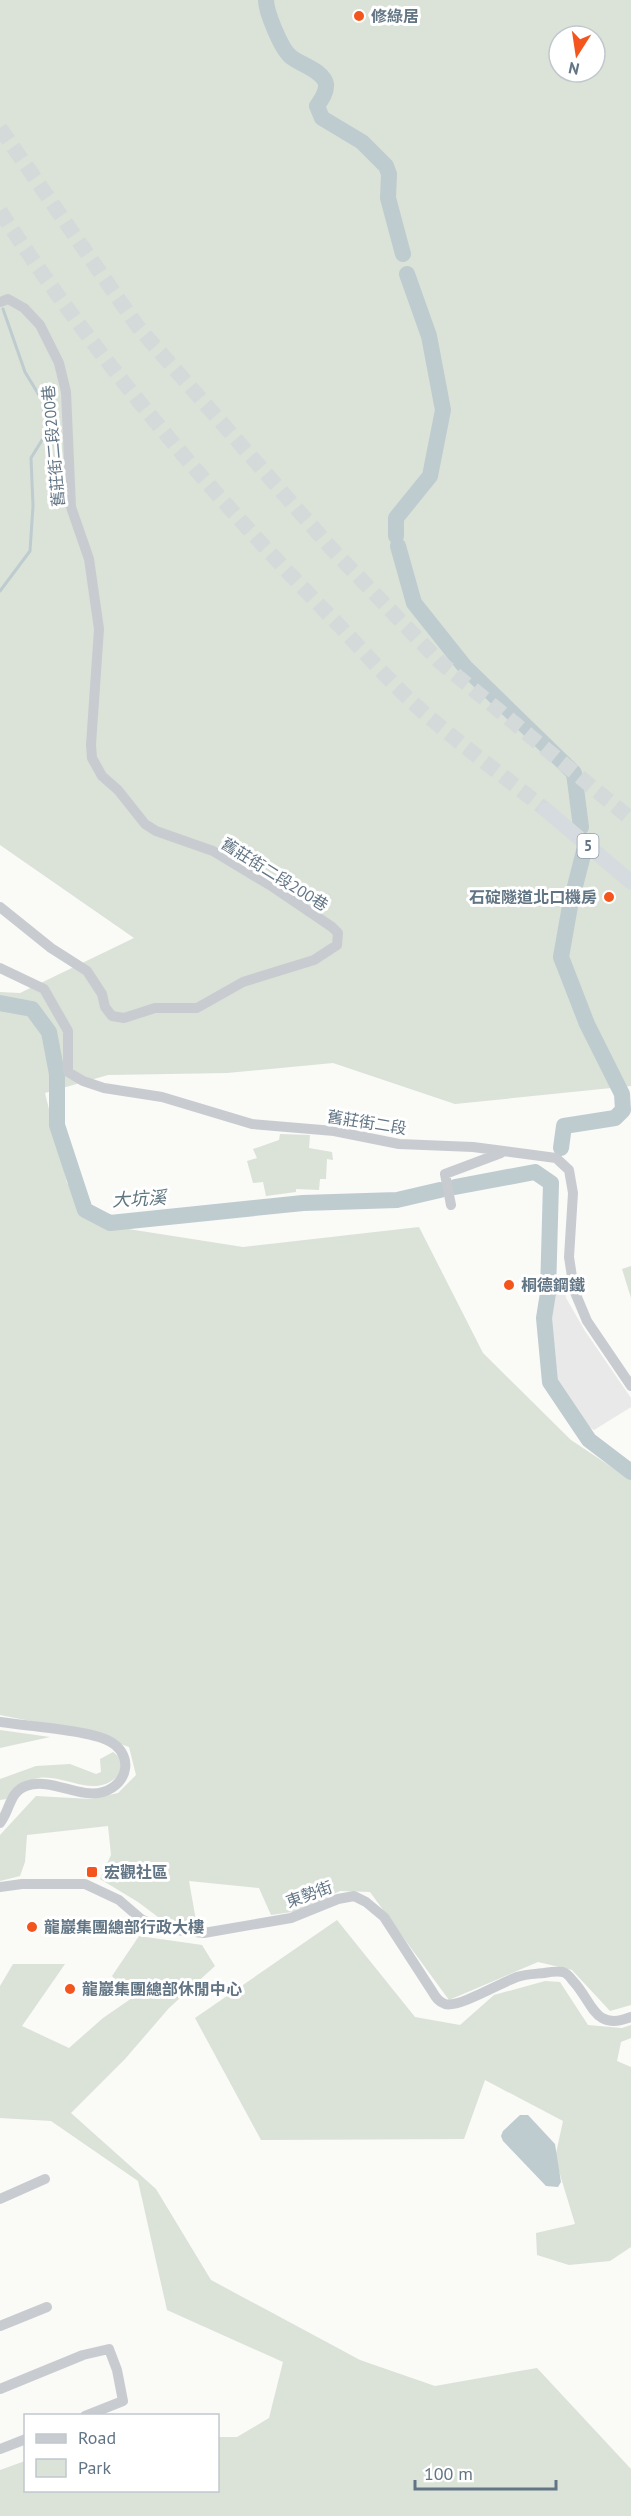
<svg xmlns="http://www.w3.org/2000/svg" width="631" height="2516" font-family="'PT Sans','Noto Sans TC',sans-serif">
  <rect width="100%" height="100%" fill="#fafaf7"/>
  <path fill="#e8e9e8" d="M564 1286 566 1298 585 1331 631 1398V1407L594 1430 582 1423 562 1395 552 1371 547 1344 550 1296Z"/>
  <path fill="#dbe2d8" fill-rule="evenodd" d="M0 0H631V1086L455 1104 333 1063 227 1073 108 1075 45 1093 67 1183 109 1226 243 1247 419 1227 483 1353 571 1440 631 1480V2005L610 2011 572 1970 538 1962 449 2000 370 1892 340 1891 299 1911 271 1915 259 1888 189 1881 197 1926 158 1917 138 1902 100 1879 111 1855 108 1826 27 1835 25 1862 20 1876 0 1881V1835L36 1796 91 1799 118 1793 136 1775 129 1747 87 1732 0 1715V992L20 993 134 938 0 845ZM559 36H595V72H559Z
    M280 1134 310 1135 309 1148 332 1152 333 1160 327 1159 326 1179H320L319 1190 296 1189V1192L266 1196 263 1182 253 1183 247 1161 257 1158 253 1149 279 1140Z
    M631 1266V1298L622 1269Z
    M0 1730 50 1737 0 1748Z
    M113 1752 121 1758 123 1770C98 1803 69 1774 38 1778 28 1780 14 1793 6 1799L0 1800V1779L36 1766 70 1764 96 1774 101 1772 100 1759Z
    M337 1920 415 2017 460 2025 494 1995 545 1981 560 1982 588 2025 622 2028 631 2025V2038L621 2042 617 2061 631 2067V2247L610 2261 569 2265 537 2255 536 2233 575 2224 555 2158 563 2121 485 2080 464 2139 261 2140 195 2018Z
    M139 1936 202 1945 215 1966 169 2008 125 2059 71 2113 156 2189 211 2280 360 2360 435 2386 537 2368 631 2469V2516H0V2470L25 2461 26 2490H218V2437H237L269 2418 283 2362 167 2310 138 2181 51 2121 0 2118V1986L13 1964H65L22 2026 69 2048 103 2018 132 1998 112 1976Z"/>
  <path fill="#becbcf" d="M520 2115H528L555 2144 561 2182 558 2187 546 2186 503 2141 501 2136 503 2131Z"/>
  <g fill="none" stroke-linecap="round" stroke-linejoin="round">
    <path stroke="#becbcf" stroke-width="3" d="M0 591 30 551 33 506 31 458 47 432 42 400 25 372 3 309"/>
    <path stroke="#becbcf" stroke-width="16" d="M266 0C266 12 281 48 290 56 300 65 323 70 326 84 327 92 321 100 317 106L322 118 362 142 386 166 389 174 388 198 403 254
      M396 536V518L430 476 443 410 429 336 407 274
      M398 546 414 603 465 667 574 773 581 827
      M0 1003 32 1009 49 1032 57 1074V1125L76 1183 85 1210 110 1223 303 1203 397 1200 440 1190
      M561 1148 564 1126 615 1118 623 1110 622 1094 587 1024 561 957 570 906 584 851
      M455 1187 535 1172 551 1183 548 1293 544 1318 550 1382 589 1440 631 1472"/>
    <path stroke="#d4d9da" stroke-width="15" stroke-dasharray="15 8" stroke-linecap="butt" d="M0 128 138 327 331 548 440 662 631 819
      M0 211C96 358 211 494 333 619 362 649 390 683 422 711 461 745 505 777 546 810"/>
    <path stroke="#c8ccd0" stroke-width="10" d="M0 302 8 299 24 308 40 325 59 363 66 392 71 507 89 559 99 629 91 745 92 758 102 776 118 790 145 824 156 831 213 851 273 887 332 927 338 933 337 945 314 960 243 982 197 1008H155L124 1018 112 1016 105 1007 102 994 87 971 51 948 0 907
      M0 968 44 989 68 1031V1072L83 1081 104 1088 162 1097 252 1124 334 1131 399 1144 473 1147 556 1158 569 1170 573 1193 569 1257 574 1290 587 1321 631 1386
      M451 1205 445 1174 501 1153
      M0 1722C26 1726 88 1730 109 1741 134 1754 129 1784 103 1792 79 1799 51 1777 26 1786 9 1792 10 1811 0 1823
      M0 1887 22 1884H85L119 1900 141 1919 159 1928 204 1933 291 1918 338 1899 354 1896 366 1902 384 1917 432 1991C435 1996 438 2002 445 2004 459 2008 500 1983 517 1977 526 1974 535 1974 544 1973 550 1972 557 1971 563 1972 567 1973 570 1977 573 1981 593 2002 594 2032 631 2017
      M0 2199 45 2179
      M0 2326 47 2307
      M0 2389 83 2355 109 2349 117 2370 123 2401 85 2416
      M0 2449 26 2439"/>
    <path stroke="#d6dbdf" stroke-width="15" d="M546 810 631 882"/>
  </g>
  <g fill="#f4551d" stroke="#fff" stroke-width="2">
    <circle cx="359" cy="16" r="6"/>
    <circle cx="609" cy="897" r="6"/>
    <circle cx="509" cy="1285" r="6"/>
    <rect x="86" y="1866" width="12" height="12" rx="3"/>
    <circle cx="32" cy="1927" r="6"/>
    <circle cx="70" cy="1989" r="6"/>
  </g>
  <g text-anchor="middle" stroke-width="6" stroke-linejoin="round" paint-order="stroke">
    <rect fill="#fff" stroke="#919eaa" stroke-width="1.5" x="577.5" y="834" width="21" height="24" rx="4.5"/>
    <g font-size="15" font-weight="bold" fill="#627585">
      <text x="588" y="851">5</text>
    </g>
    <g font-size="16" font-weight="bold" fill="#627585" stroke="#fff" text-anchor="start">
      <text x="371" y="22">修綠居</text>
      <text x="597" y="903" text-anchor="end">石碇隧道北口機房</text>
      <text x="521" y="1291">桐德鋼鐵</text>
      <text x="104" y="1878">宏觀社區</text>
      <text x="44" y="1933">龍巖集團總部行政大樓</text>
      <text x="82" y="1995">龍巖集團總部休閒中心</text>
    </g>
    <g font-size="16" fill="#627585" stroke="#fff">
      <text transform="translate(53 446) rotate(-95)" y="6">舊莊街二段200巷</text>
      <text transform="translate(275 874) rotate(32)" y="6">舊莊街二段200巷</text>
      <text transform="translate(367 1122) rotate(9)" y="6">舊莊街二段</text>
      <text transform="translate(309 1894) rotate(-20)" y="6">東勢街</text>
    </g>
    <g font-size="18" font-style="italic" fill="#5d757e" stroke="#fff">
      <text transform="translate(139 1199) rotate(-3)" y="6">大坑溪</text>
    </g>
  </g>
  <rect x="24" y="2414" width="195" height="78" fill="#ffffff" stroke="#c0c8ce" stroke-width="1.5"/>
  <rect x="36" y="2434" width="30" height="9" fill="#c8ccd0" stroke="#c0c8ce" stroke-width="1.5"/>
  <text x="78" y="2444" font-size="18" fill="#627585">Road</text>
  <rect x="36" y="2459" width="30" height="18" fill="#dbe2d8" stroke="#c0c8ce" stroke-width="1.5"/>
  <text x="78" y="2474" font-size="18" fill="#627585">Park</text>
  <g transform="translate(577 54) rotate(192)"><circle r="28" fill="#ffffff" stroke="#c0c8ce" stroke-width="1.5"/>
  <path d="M0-4.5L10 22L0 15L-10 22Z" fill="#f4551d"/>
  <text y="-9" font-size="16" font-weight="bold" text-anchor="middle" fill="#627585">N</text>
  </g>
  <path d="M415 2480v9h141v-9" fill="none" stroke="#627585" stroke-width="3"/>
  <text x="424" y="2480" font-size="18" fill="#627585" stroke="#ffffff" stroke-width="4.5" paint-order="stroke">100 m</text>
</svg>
